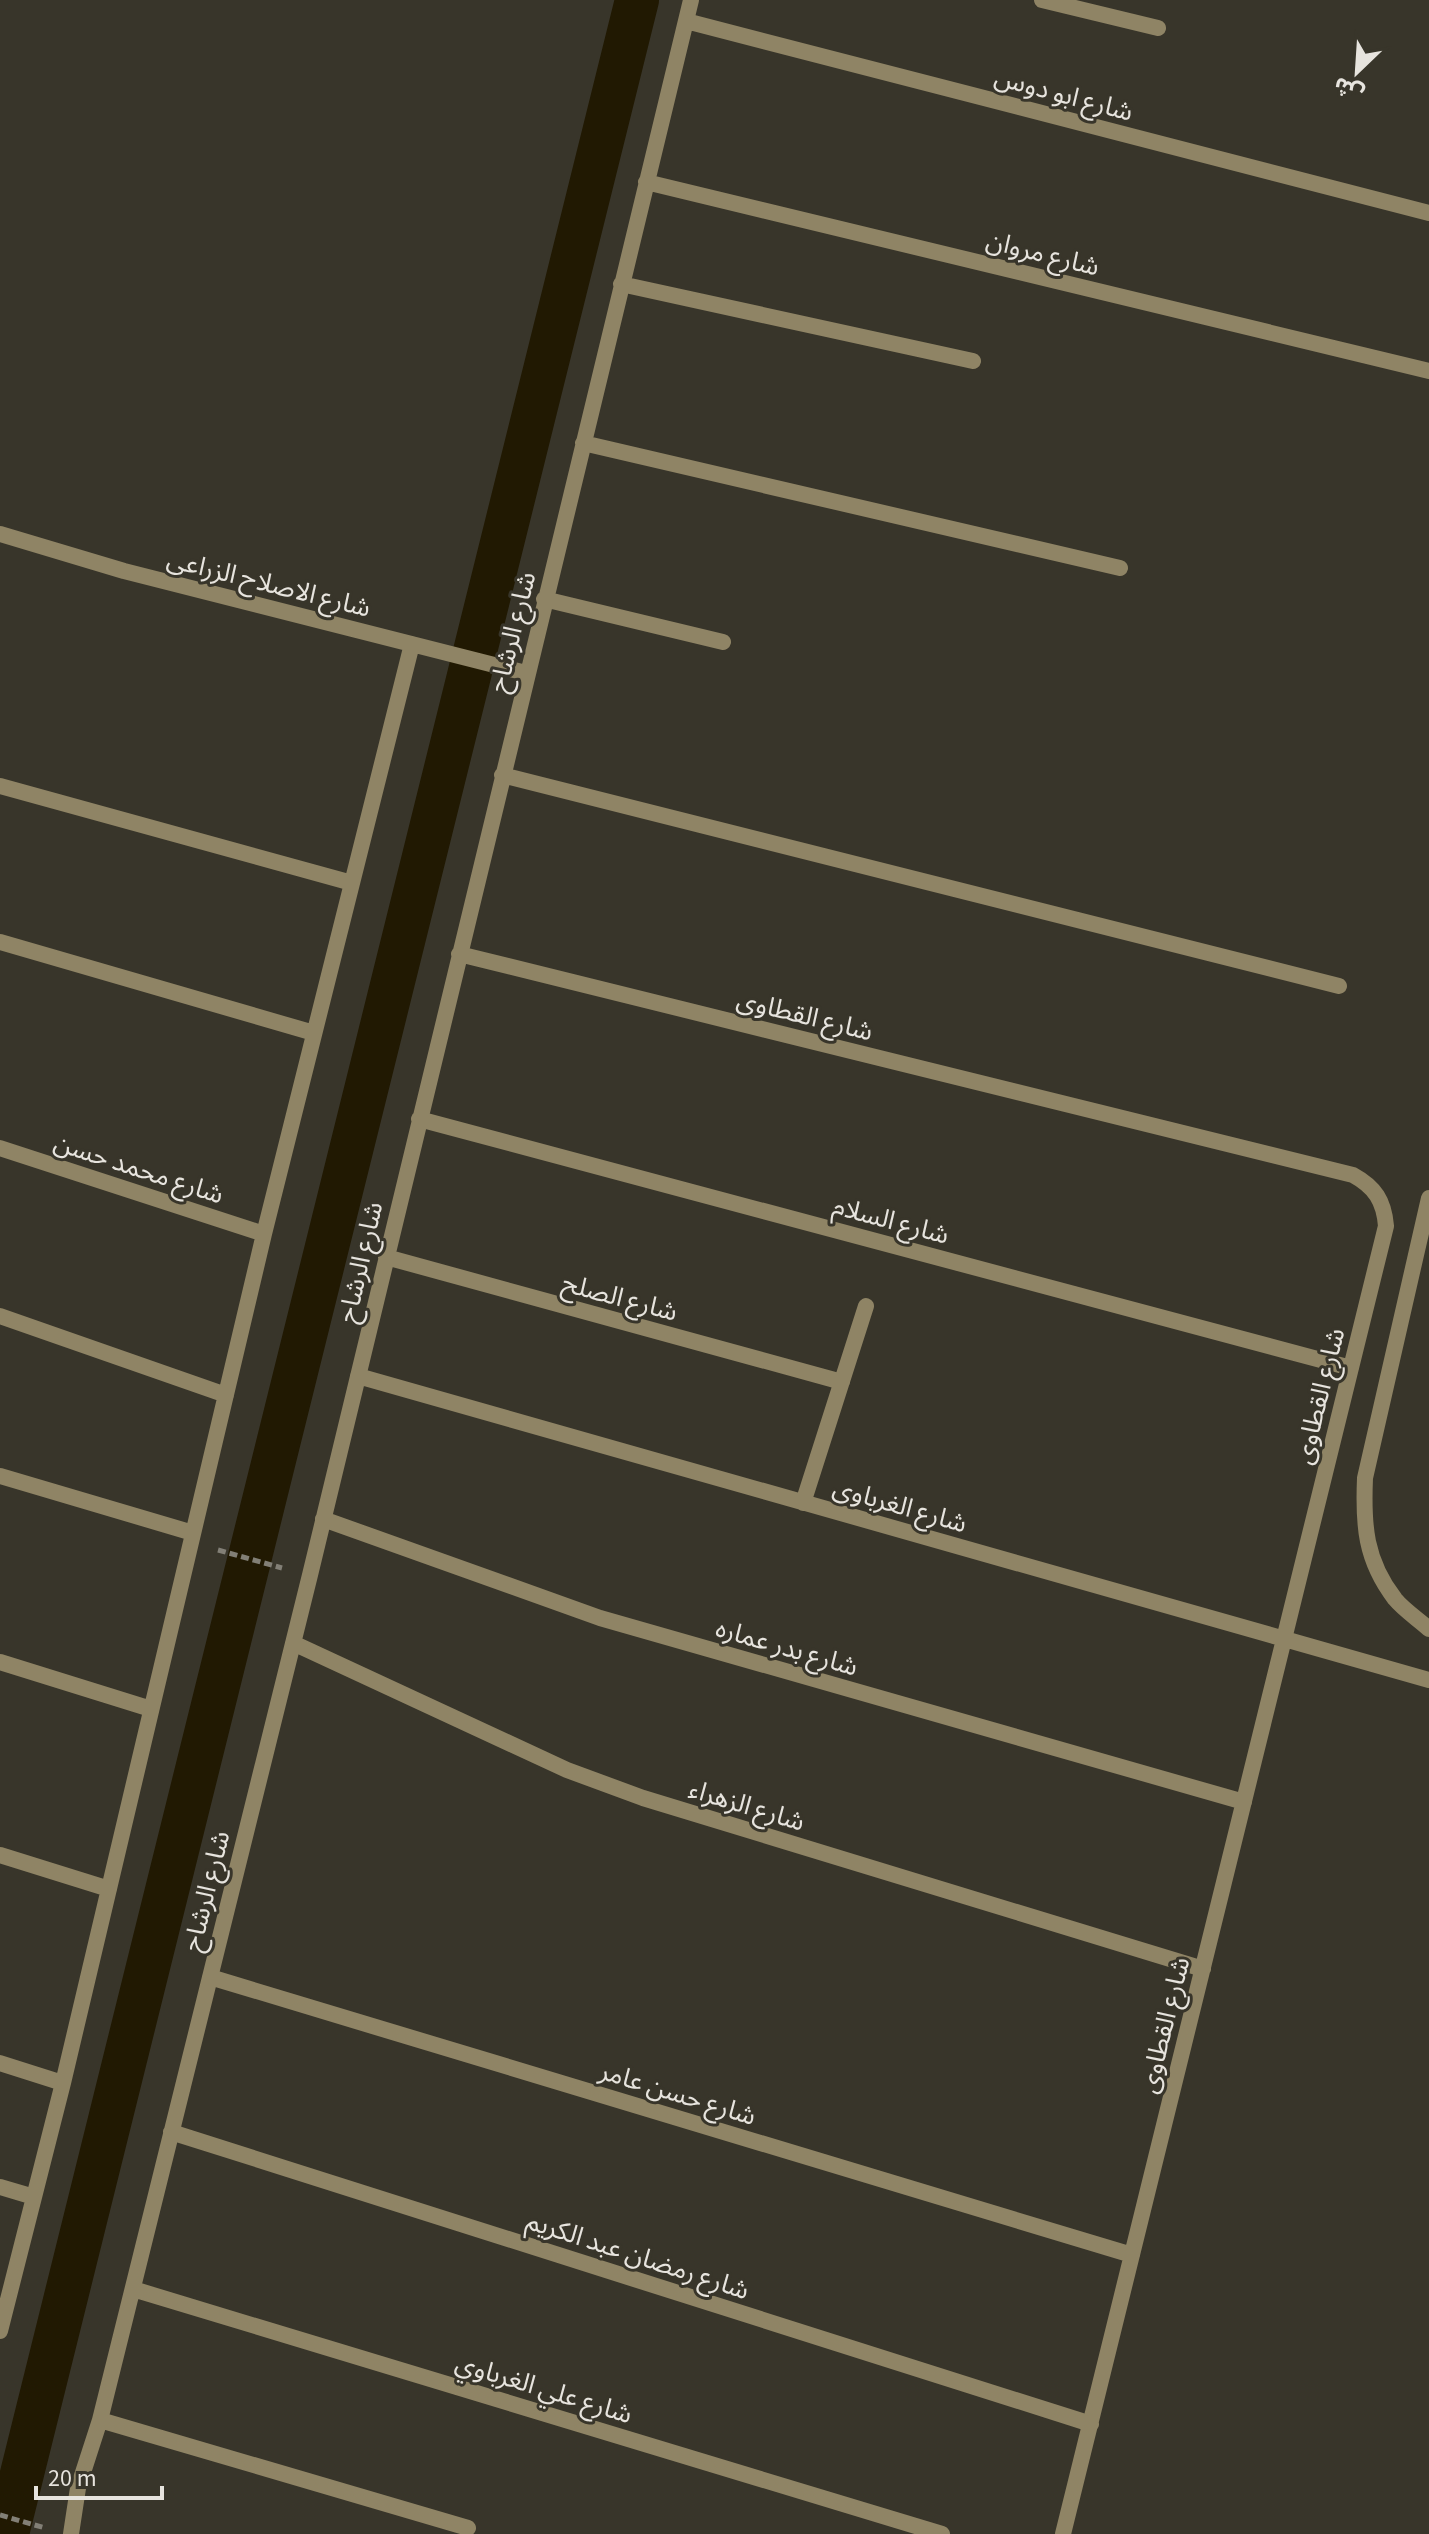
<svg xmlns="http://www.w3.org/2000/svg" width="1429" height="2534" font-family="'Source Sans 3','Noto Sans Arabic',sans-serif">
  <rect width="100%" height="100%" fill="#38352a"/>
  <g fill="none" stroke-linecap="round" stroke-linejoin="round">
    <path stroke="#211902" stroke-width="44" d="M7 2534 637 0"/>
    <path stroke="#827f76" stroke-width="5" stroke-dasharray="8 4" stroke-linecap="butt" d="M218 1550 282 1568
      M0 2515 45 2528"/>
    <path stroke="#8f8465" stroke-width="16" d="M1429 1198 1365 1478C1363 1525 1365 1560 1395 1599 1404 1610 1418 1619 1429 1629"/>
    <path stroke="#8f8465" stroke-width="16" d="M1042 0 1158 28
      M686 21 1429 213
      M646 182 1429 371
      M621 284 973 361
      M583 443 1120 568
      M0 534 124 571 526 673
      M544 599 723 642
      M502 775 1339 986
      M0 786 352 883
      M0 942 314 1033
      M459 954 1353 1175C1375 1187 1384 1201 1386 1226L1063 2534
      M419 1119 1351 1368
      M0 1148 264 1234
      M386 1257 842 1382
      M0 1316 226 1395
      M358 1376 1429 1680
      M0 1476 193 1533
      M803 1503 866 1306
      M323 1519 600 1618 1244 1802
      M293 1643 567 1770 643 1798 1203 1969
      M0 1662 151 1709
      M0 1855 109 1889
      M210 1977 1132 2255
      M0 2063 63 2083
      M171 2132 1091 2424
      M0 2187 34 2197
      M133 2289 942 2534
      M0 2331 63 2083 264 1234 412 644
      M100 2420 468 2528
      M71 2534 78 2488 100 2420 310 1575 691 0"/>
  </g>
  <g text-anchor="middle" stroke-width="6" stroke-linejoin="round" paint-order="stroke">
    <g font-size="26" fill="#e7e4de" stroke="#38352a">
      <text transform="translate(1064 94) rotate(15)" y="9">شارع ابو دوس</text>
      <text transform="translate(1043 253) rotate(14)" y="9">شارع مروان</text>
      <text transform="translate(269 583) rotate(14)" y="9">شارع الاصلاح الزراعى</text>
      <text transform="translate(512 632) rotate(-76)" y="9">شارع الرشاح</text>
      <text transform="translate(805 1015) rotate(14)" y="9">شارع القطاوى</text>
      <text transform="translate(139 1168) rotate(18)" y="9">شارع محمد حسن</text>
      <text transform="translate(891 1220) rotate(15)" y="9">شارع السلام</text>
      <text transform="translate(360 1262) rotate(-77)" y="9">شارع الرشاح</text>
      <text transform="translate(620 1297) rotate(15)" y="9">شارع الصلح</text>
      <text transform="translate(1319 1396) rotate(-76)" y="9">شارع القطاوى</text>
      <text transform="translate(900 1505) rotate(16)" y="9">شارع الغرباوى</text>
      <text transform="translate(787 1647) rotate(16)" y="9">شارع بدر عماره</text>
      <text transform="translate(747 1805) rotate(17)" y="9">شارع الزهراء</text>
      <text transform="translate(206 1891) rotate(-76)" y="9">شارع الرشاح</text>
      <text transform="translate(1164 2025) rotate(-76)" y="9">شارع القطاوى</text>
      <text transform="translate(678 2093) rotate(17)" y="9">شارع حسن عامر</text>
      <text transform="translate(638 2255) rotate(18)" y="9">شارع رمضان عبد الكريم</text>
      <text transform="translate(544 2388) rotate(17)" y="9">شارع علي الغرباوي</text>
    </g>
  </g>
  <g transform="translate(1357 72) rotate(205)" stroke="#38352a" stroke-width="6" paint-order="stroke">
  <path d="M0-6L14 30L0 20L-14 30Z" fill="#e7e4de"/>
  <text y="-12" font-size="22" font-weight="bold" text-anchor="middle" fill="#e7e4de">ش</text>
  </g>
  <path d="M36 2486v12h126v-12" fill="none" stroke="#e7e4de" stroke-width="4"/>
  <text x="48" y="2486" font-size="24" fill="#e7e4de" stroke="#38352a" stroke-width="6" paint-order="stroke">20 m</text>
</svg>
